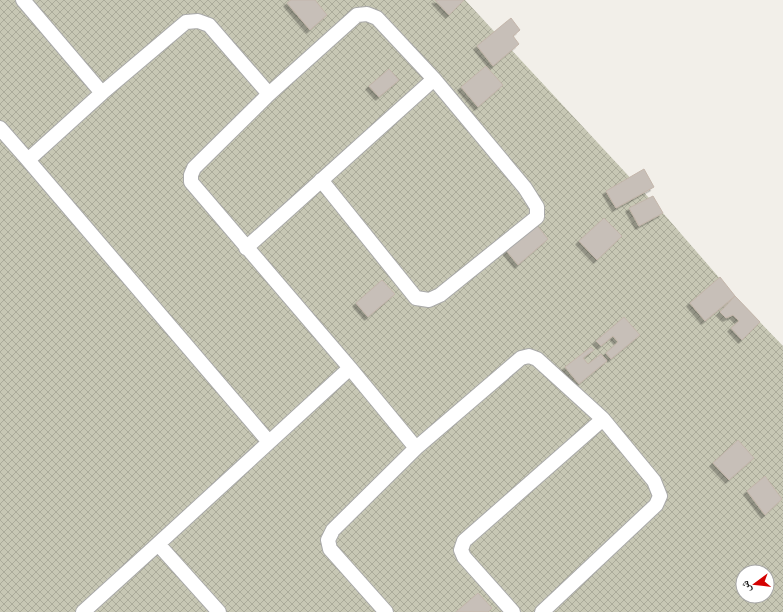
<svg xmlns="http://www.w3.org/2000/svg" width="783" height="612" font-family="Ubuntu,'Noto Naskh Arabic',sans-serif">
  <defs>
    <pattern id="construction-cross-hatch" width="8" height="8" patternUnits="userSpaceOnUse"><rect width="8" height="8" fill="#c7c7b4"/><path d="M0 0l8 8M0 8l8-8" fill="none" stroke="#abab9a"/></pattern>
    <filter id="shadow"><feDropShadow dx="-3.5" dy="3.5" stdDeviation="0" flood-color="#0004"/></filter>
  </defs>
  <rect width="100%" height="100%" fill="#f2efe9"/>
  <path fill="url(#construction-cross-hatch)" fill-rule="evenodd" d="M0 0H465L663 213 735 296 783 346V612H0ZM743 572H767V596H743Z"/>
  <path fill="#c7bfb8" stroke="#c4b6ab" filter="url(#shadow)" d="M291 0H315L327 15 310 30 287 3Z
    M435 0H464L449 15Z
    M511 18 520 30 513 36 519 44 493 66 477 46Z
    M486 66 503 85 478 107 461 87Z
    M389 69 399 80 379 97 369 86Z
    M644 169 654 187 616 208 606 191Z
    M653 196 663 213 639 226 629 208Z
    M604 218 622 236 597 260 579 241Z
    M535 223 548 239 518 265 505 249Z
    M720 277 735 296 705 321 690 303Z
    M382 280 395 294 368 317 356 303Z
    M735 296 760 322 742 340 731 328 739 321 733 315 726 318 720 312Z
    M624 317 640 335 611 359 606 353 618 342 613 336 601 346 596 341Z
    M591 347 594 350 583 358 588 364 601 354 607 361 579 384 565 367Z
    M738 440 754 458 729 480 713 463Z
    M765 476 782 499 765 515 747 491Z
    M478 593 492 608 488 612H456Z"/>
  <g fill="none" stroke-linecap="round" stroke-linejoin="round">
    <g stroke="#a9a9a9" stroke-width="16">
      <path id="street" d="M23 0 102 93
        M269 94 209 25 198 21 186 22 102 93 28 160 269 442
        M0 128 28 160
        M321 180 416 298 429 300 440 295 537 217V207L525 188 434 79
        M246 248 434 79 377 18 367 14 357 15 269 94 194 168 191 175V182L350 368
        M416 448 521 358 529 356 537 359 603 419 464 541 461 550 464 557 513 612
        M158 544 350 368 416 448 333 530 328 540 330 549 386 612
        M83 612 158 544 219 612
        M542 612 656 505 660 496 654 481 603 419"/>
    </g>
    <use href="#street" stroke="#fff" stroke-width="14"/>
  </g>
  <g transform="translate(755 584) rotate(255)"><circle r="19" fill="#ffffff" stroke="#a7a7a7"/>
  <path d="M0-3L7 15L0 10L-7 15Z" fill="#d40000"/>
  <text y="-6" font-size="11" font-weight="bold" text-anchor="middle" fill="#222222">ش</text>
  </g>
</svg>
